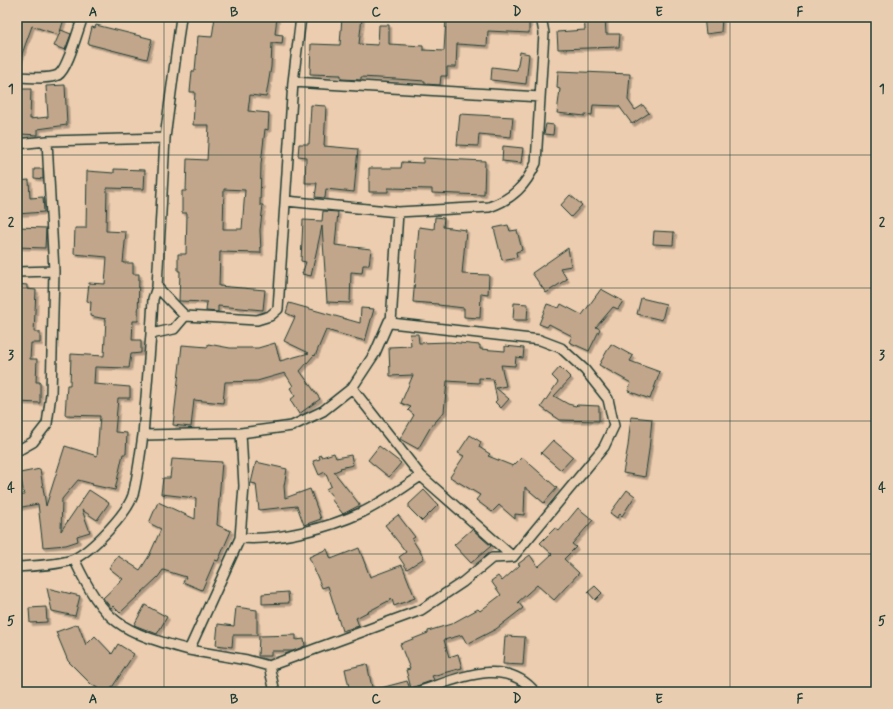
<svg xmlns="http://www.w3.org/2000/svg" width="893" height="709" font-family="Mynerve,sans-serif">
  <defs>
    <filter id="shadow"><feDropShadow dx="2.5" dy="2.5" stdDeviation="0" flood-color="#0004"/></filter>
  </defs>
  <rect width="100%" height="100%" fill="#eccdaf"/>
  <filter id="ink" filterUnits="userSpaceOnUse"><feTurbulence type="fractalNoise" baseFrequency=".025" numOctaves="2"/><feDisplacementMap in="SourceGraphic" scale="8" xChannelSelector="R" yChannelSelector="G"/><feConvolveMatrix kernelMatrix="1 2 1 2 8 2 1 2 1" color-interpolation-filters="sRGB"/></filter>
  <g filter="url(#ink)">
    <path fill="#c1a68b" stroke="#1f3d34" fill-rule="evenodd" filter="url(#shadow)" d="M17 17H59L64 19 59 35 32 26 18 65 17 28 19 21H17Z
      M215 17H277L275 34 283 35 282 44 272 43 271 67 266 97 250 95 248 111 269 113 268 130 265 129 261 164 260 205H263L260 230 261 253 220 252 219 286 265 290 263 310 218 306V312L206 311 207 302 179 301 180 271H178V254H186L187 213H182V191H186L187 159 207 160 209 125H193L195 92H190L192 71H195L198 36 212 37ZM224 189 245 190 242 229H223Z
      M342 17H362L359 44 378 45 379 25H389V44L423 46V50L444 51 446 17H529V33L488 31 487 46 457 44 456 67H447V76H441L440 85 425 84V81L396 79 361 77V80L341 79V75L310 74 311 44 340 45Z
      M584 17H605L606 34H620L619 47 558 49 557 32 585 30Z
      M704 17H722L721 32 706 34Z
      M96 25 152 39 147 59 88 44 92 27 95 28Z
      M61 30 71 34 65 50 54 46Z
      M520 52 529 54 526 84 491 80 492 67 517 70Z
      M558 71 630 74 628 100 635 110 643 105 649 113 632 124 619 106 593 105 592 115 585 114V116L557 113 560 89 557 88Z
      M65 85 67 125 38 129V135L21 134V131H17V89H31L30 119 48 117 46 86Z
      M311 105 326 106 324 146 358 149 354 192 326 189 325 198 315 197 317 183H305L306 157 298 156 299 144H309Z
      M460 114 513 117 511 137 479 134 478 146 457 145Z
      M546 124 554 125 553 135 544 134Z
      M503 146 523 148 521 163 502 161Z
      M423 158 485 161 484 195 432 193V189L388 188V192H369V168H401L402 162 423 163Z
      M34 169H43V179L34 178Z
      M114 169 145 170 144 189 107 188 106 231 126 232 123 263H133V274H139L138 321H133L132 340H141V353L131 354 129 368 95 367 94 384 130 387V398H118L115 432 127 433 126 454H123L115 490 92 485 93 484 78 480 62 499 61 531 89 490 109 503 97 520 82 510 90 532 77 536 78 541 66 545 43 547 38 504 17 508V496L24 495 20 473 40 469 46 506 65 446 97 456 100 416 65 415 67 385H70L71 354 104 356 106 319 90 316 91 302 87 301 89 283 105 284 107 257 74 254 75 228H86L87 171 114 173Z
      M29 180 30 198 43 197 44 212 17 214V181Z
      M570 195 582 205 571 217 560 206Z
      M323 211 338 212 335 245 371 249 369 265H363L362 273 351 272 350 303 327 302 322 226 311 276 302 274 306 262 301 261 303 220 322 221Z
      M435 217 444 218 443 227 466 230 462 274 489 275 488 294 481 293 480 318 464 317V308L438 305V304L413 302 419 227 434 229Z
      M508 225 510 231 517 230 522 250 516 252 517 257 502 260 494 228Z
      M17 227 46 228 45 248 17 247Z
      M654 231 674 232 673 245 653 244Z
      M568 248 571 266 560 268 567 279 546 293 532 273Z
      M17 284 27 285V289L36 290 34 332H40V343H31L30 359H37L36 382H40V403L17 402Z
      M601 289 623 301 618 309 613 307 596 327 600 329 589 351 569 342 572 336 549 324 547 327 539 324 547 304 559 308 561 304 582 315Z
      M641 298 666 304 662 320 637 314Z
      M289 303 360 323 361 308 374 309 365 341 326 330 315 356 314 355 300 371 320 399 299 414 290 400 295 396 290 388 293 386 285 373 257 381 225 382 223 403 194 400 191 427 173 425 182 345 208 347V344L230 348H258L275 343 280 361 309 353 284 341 295 317 286 313Z
      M514 303 528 304 527 320H513Z
      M410 334H418L419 343 449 342 480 345V349L505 351V346L524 348 523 358 516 357 515 366 501 365 506 386 496 388 509 399 501 408 495 402 497 400 493 379 479 378V383L447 381 444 412 430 428 418 449 400 439 414 415 408 410 411 407 401 403 413 375 390 376 389 347 411 346Z
      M611 344 633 356 630 361 660 372 650 399 628 391 631 383 599 365Z
      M560 367 571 378 554 396 568 404 576 406 577 405 599 406V421L560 420 541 407 558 382 552 376Z
      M631 417 652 419 649 450 645 477 623 473 628 446Z
      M470 435 481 442 479 447 490 454 488 456 513 466 522 457 557 488 544 503 525 487 524 515 515 514V519L499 505 492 512 476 500 480 495 450 477 464 456 458 453Z
      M553 440 573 457 561 470 541 453Z
      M379 446 401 463 389 477 368 460Z
      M334 453 336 458 351 455 353 465 340 468 341 469 334 472 360 505 343 514 331 499 333 497 326 489 331 486 325 472 319 475 313 461 320 459 319 456 321 455 322 457Z
      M172 459 222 462 217 525 231 531 218 561 215 560 202 590 183 582 186 577 163 570 158 577 120 613 113 606 111 608 103 598 123 579 109 568 118 556 140 570 149 556 161 529 149 523 158 502 195 519 196 498 161 494 163 478H170Z
      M256 462 287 469 284 486 285 498 310 489 321 519 304 525 297 506 259 510 256 484 251 483Z
      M424 490 438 505 422 521 409 508V504Z
      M627 490 635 496 622 516 620 514 617 518 610 513Z
      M578 508 593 520 572 544 576 547 564 559 579 573 554 600 537 585 518 602 523 608 496 629 467 644 462 635 444 640 449 657 458 654 462 668 432 676 434 680 411 688 406 670 410 669 400 644 428 633V631L451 624 478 609 480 611 501 595 491 581 498 576 502 581 520 565 518 564 530 555 538 567 552 554 540 543 555 528 559 531Z
      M398 515 415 537 412 539 424 558 407 569 399 557 406 552 385 525Z
      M472 529 491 546 471 563 454 545Z
      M359 548 370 577 402 565 415 598 394 606 392 599 356 618 359 626 342 631 328 586 322 588 309 557 327 549 331 559Z
      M595 586 602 593 595 600 588 592Z
      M47 588 80 596 75 616 52 611Z
      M288 592 289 603 262 604V594Z
      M145 605 167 617 157 634 134 625Z
      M46 607 47 622 30 623 29 608Z
      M236 607 257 610V635H233L232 647 216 645 218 624 234 626Z
      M78 624 86 645 95 636 112 654 118 644 134 654 109 692H104L91 684 68 661 56 632Z
      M296 635V640L304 639 305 646 293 651H271V656H258L259 636Z
      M505 636 525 637 523 665 503 664Z
      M367 664 373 692H350L345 669Z
      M407 681 410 689 400 692H377V689Z"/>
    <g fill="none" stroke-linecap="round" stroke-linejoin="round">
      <g stroke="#1f3d34" stroke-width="12">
        <path id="minor" d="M181 17 165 138 157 287 185 316 257 320 270 316 278 309 293 82 301 17
          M17 77C29 77 47 80 58 75 68 69 78 29 83 17
          M293 82 540 97
          M17 144 47 141 165 138
          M286 201 398 212 489 207C513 199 526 185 536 163L544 33 541 17
          M17 272 54 271
          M185 316 174 329 151 334 143 435 241 433 244 486 240 538 189 650 247 660 269 666 421 610 463 582 492 558 513 557 604 447 614 426 608 399 585 370 561 348 540 340 391 323 398 212
          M151 334 153 299 157 287
          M241 433 292 426 323 411 352 388
          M17 451 33 442 47 424 51 394 54 271 47 141
          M421 476 513 557
          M240 538C279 541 328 528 363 512 383 502 402 488 421 476L352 388 375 353 389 321 391 323
          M74 559C105 625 121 631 189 650
          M17 567C32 566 61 565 74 559 92 550 127 514 133 495 138 475 140 455 143 435
          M269 666 275 692
          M417 692C454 681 504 654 535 692"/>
      </g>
      <use href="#minor" stroke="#e9cdb0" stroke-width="9"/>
    </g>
  </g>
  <path fill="none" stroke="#1f3d34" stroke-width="1" stroke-opacity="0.55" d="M164 17V692M305 17V692M446 17V692M588 17V692M730 17V692M17 155H876M17 288H876M17 421H876M17 554H876"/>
  <rect width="893" height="709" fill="none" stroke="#e9cdb0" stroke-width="44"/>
  <rect x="22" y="22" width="849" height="665" fill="none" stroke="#1f3d34" stroke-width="1.5"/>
  <g font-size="13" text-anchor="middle" font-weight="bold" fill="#1f3d34">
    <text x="93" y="16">A</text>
    <text x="234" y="16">B</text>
    <text x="376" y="16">C</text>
    <text x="517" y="16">D</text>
    <text x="659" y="16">E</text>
    <text x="800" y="16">F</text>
    <text x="11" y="93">1</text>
    <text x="882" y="93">1</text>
    <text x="11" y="226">2</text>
    <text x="882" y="226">2</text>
    <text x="11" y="359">3</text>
    <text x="882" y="359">3</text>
    <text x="11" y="492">4</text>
    <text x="882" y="492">4</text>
    <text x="11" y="625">5</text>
    <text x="882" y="625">5</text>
    <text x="93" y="703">A</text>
    <text x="234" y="703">B</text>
    <text x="376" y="703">C</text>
    <text x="517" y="703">D</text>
    <text x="659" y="703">E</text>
    <text x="800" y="703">F</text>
  </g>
</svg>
